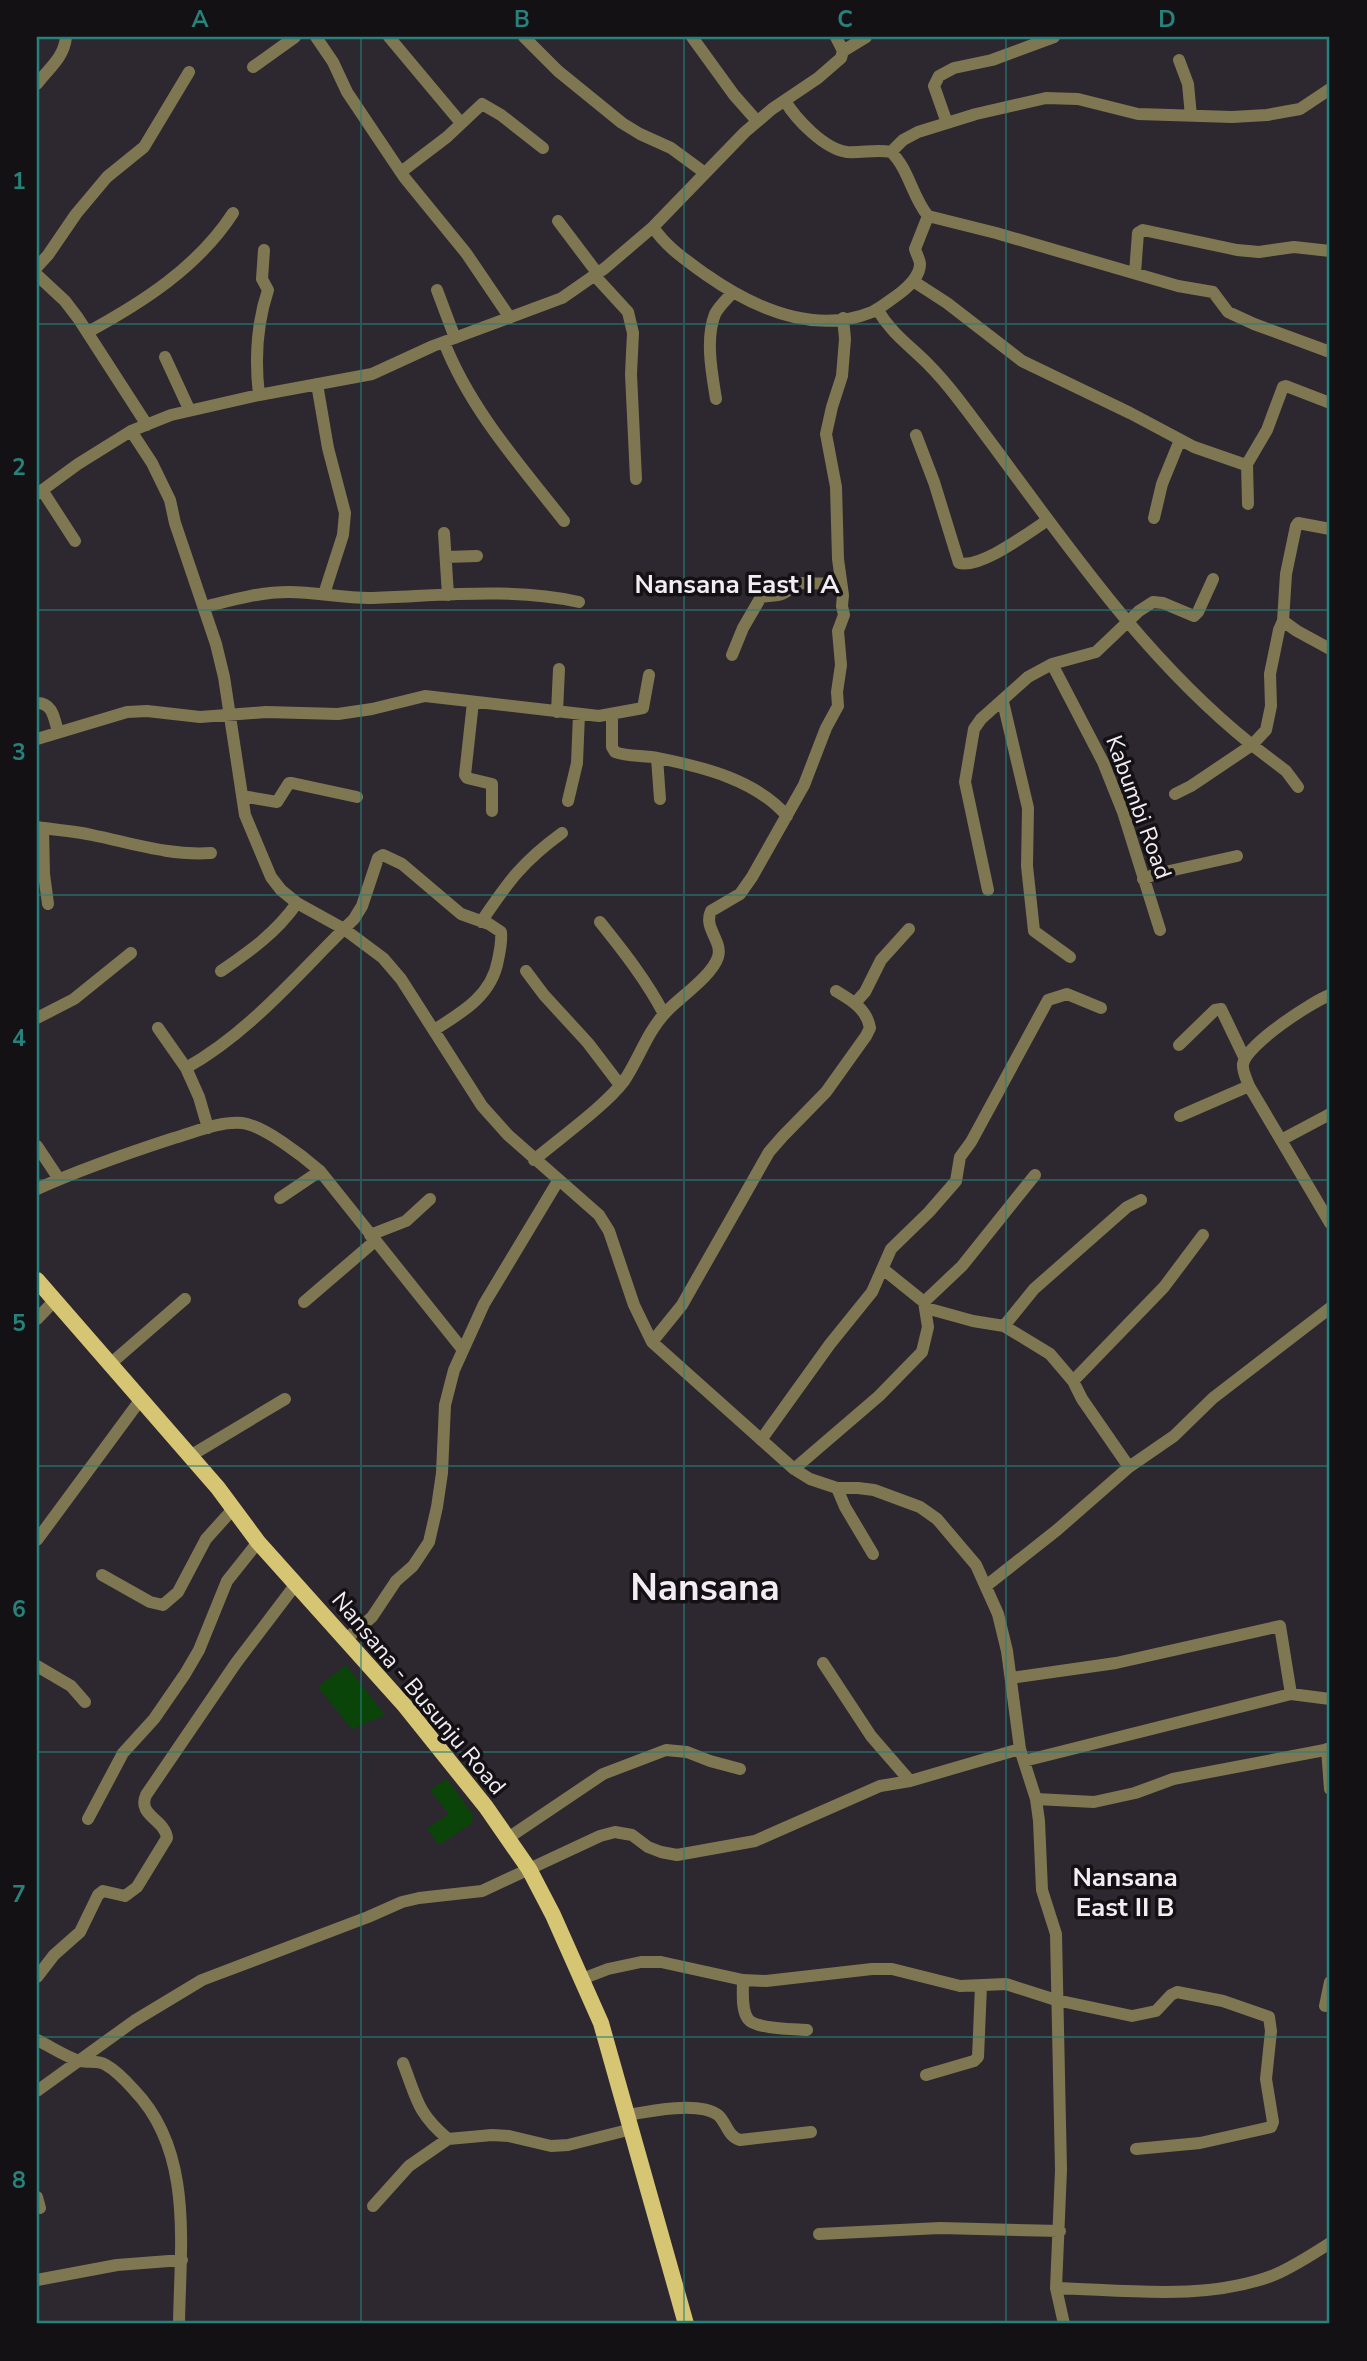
<svg xmlns="http://www.w3.org/2000/svg" width="1367" height="2361" font-family="'Nunito Sans',sans-serif">
  <rect width="100%" height="100%" fill="#2d2730"/>
  <path fill="#0b4408" d="M346 1665 385 1715 352 1729 318 1687Z
    M447 1779 473 1815 472 1823 439 1845 427 1828 449 1814 430 1790Z"/>
  <g fill="none" stroke-linecap="round" stroke-linejoin="round">
    <path stroke="#7f7751" stroke-width="12" d="M316 37 333 62 347 92 404 177 466 253 510 318
      M389 37 461 123
      M524 37 558 71 622 123 640 134 671 148 705 173
      M692 37 734 95 757 121
      M836 37 843 51
      M1179 60 1188 84 1191 116
      M253 67 295 37
      M37 84C49 68 64 58 66 37
      M785 101C796 119 824 149 847 152 862 153 877 149 891 152 909 169 912 197 928 216L996 233 1178 286 1213 292 1228 312 1254 324 1330 352
      M947 123 934 86 939 76 954 68 992 60 1054 37
      M891 152 903 140 918 132 976 114 1046 98 1078 99 1138 114 1232 117 1267 115 1300 109 1330 89
      M401 172 447 137 482 104 501 115 543 148
      M558 221 598 274
      M653 227C666 247 686 260 705 274 752 307 813 336 872 312 881 308 890 300 899 294 907 288 920 276 920 264 920 260 916 253 915 249L928 216
      M37 267 48 255 76 214 107 177 144 147 189 72
      M1135 273 1138 233 1143 230 1237 250 1259 252 1294 247 1330 251
      M37 275 65 301 78 318 147 425
      M595 276 628 312 633 333 631 374 636 479
      M913 281 947 303 1022 361 1130 413 1194 447 1243 464H1247L1267 430 1283 387 1286 386 1330 403
      M437 290 455 338
      M877 309C892 334 908 344 927 363 939 375 949 387 959 400 1050 519 1133 650 1252 745L1266 730 1271 706 1270 674 1279 630 1283 621 1286 574 1296 526 1298 523 1330 529
      M88 332C143 302 198 267 233 213
      M444 342C470 409 520 465 564 521
      M165 357 189 409
      M317 384 328 448 345 513 343 535 324 594
      M259 395C255 361 257 323 268 290L262 279 264 250
      M716 399C712 374 705 339 715 314 719 306 727 299 733 292
      M131 431 152 463 170 500 175 523 216 644 224 677 245 815 271 877 281 890 297 903 344 929 383 958 401 979 482 1106 508 1135 599 1215 609 1231 634 1305 652 1342 794 1469 810 1479 837 1488H858L874 1490 920 1507 937 1519 976 1565 998 1614 1007 1651 1020 1749 1036 1799 1039 1821 1042 1890 1056 1934 1061 2170 1056 2288 1064 2324
      M916 435 934 482 959 563C981 569 1029 532 1048 520
      M1247 464 1248 504
      M42 490 75 541
      M37 494 78 464 131 431 171 415 259 395 372 374 433 346 562 298 605 268 653 227 745 132 772 109 818 78 841 58 843 51 866 37
      M1154 518 1162 484 1180 440
      M444 533 448 595
      M446 557 477 556
      M204 607C232 600 259 592 289 592 316 592 342 598 369 598 438 596 511 587 579 602
      M1283 621 1297 631 1330 649
      M732 655 743 628 761 597C773 595 787 597 792 584L798 583 840 584
      M1052 664 1103 762 1123 812 1160 930
      M473 702 465 775 467 778 492 784V811
      M1003 702 1028 808 1027 866 1034 931 1070 957
      M37 703C53 703 54 718 58 732
      M557 712 559 669
      M612 714V747L615 752C628 757 644 755 658 758 703 767 756 780 787 816
      M37 739 127 712 147 711 200 717 266 712 338 714 372 709 425 696 599 716 643 708 649 675
      M657 758 660 799
      M1175 794 1191 786 1252 745 1286 771 1298 787
      M242 796 277 802 289 783H292L357 797
      M568 801 577 763 579 714
      M37 827C55 830 74 831 92 835 132 843 170 856 211 853
      M43 828 44 874 48 904
      M1143 879 1156 874 1237 856
      M988 890 965 782 974 729 981 719 1028 677 1052 664 1096 652 1139 611 1153 602 1163 603 1194 616 1198 612 1213 579
      M481 922C508 882 522 862 562 833
      M600 922C624 952 646 980 664 1014
      M221 971C250 951 276 933 297 903
      M526 971 544 995 588 1043 620 1085
      M1330 995C1311 1002 1246 1045 1243 1064 1242 1071 1247 1080 1249 1086L1330 1223
      M855 1003 865 992 881 960 909 929
      M37 1018 74 999 131 953
      M158 1028 186 1068
      M1179 1045 1215 1010 1221 1009 1245 1059
      M1180 1116 1249 1086
      M208 1128 199 1097 186 1068C252 1031 301 970 354 919L362 906 378 858 383 855 402 864 461 914 489 924 501 932C502 942 500 950 498 960 492 995 463 1012 434 1030
      M1283 1139 1330 1114
      M37 1146 59 1179
      M534 1160C560 1138 605 1106 624 1081 639 1059 647 1032 666 1012 680 997 712 976 718 957 723 941 703 928 711 911L740 894 752 877 804 785 826 728 838 706 837 692 841 665 838 631 844 615 842 606 843 595 838 559 836 487 826 434 832 407 842 376 845 339 843 318
      M37 1189C81 1169 128 1153 174 1138 195 1132 220 1121 242 1123 263 1125 304 1157 320 1171L463 1350
      M280 1198 320 1171
      M370 1235 406 1221 430 1199
      M304 1302 375 1241
      M924 1302 962 1266 1035 1175
      M926 1308 973 1321 1004 1326 1050 1354 1073 1381 1082 1399 1129 1467
      M37 1319 55 1300
      M1004 1326 1034 1289 1127 1207 1141 1200
      M652 1342 682 1305 769 1152 783 1136 826 1092 866 1036 870 1028C867 1009 851 1000 836 991
      M109 1365 185 1299
      M1073 1381 1164 1287 1203 1235
      M761 1440 830 1344 872 1292 891 1249 929 1212 956 1181 960 1157 971 1142 1048 1000 1067 994 1101 1008
      M190 1456 285 1399
      M794 1469 879 1396 922 1352 928 1327 924 1302 883 1269
      M837 1488 845 1507 873 1554
      M37 1540 141 1399
      M102 1575 150 1602 163 1605 178 1592 206 1539 233 1509
      M986 1586 1057 1530 1129 1467 1174 1436 1213 1398 1330 1308
      M345 1640 372 1617 396 1581 413 1566 429 1542 437 1507 442 1473 445 1405 454 1370 484 1304 558 1181
      M823 1663 871 1736 910 1781
      M37 1666 71 1686 85 1702
      M1011 1678 1116 1663 1280 1626 1291 1694
      M1327 1749 1330 1789
      M1024 1761 1291 1694 1330 1699
      M1036 1799 1094 1802 1135 1793 1173 1779 1330 1749
      M88 1819 123 1753 154 1719 185 1674 199 1650 227 1581 258 1542
      M508 1838 603 1774 666 1750 687 1752 710 1761 740 1769
      M37 1977 54 1955 80 1932 98 1895 103 1891 125 1896 137 1887 167 1838C165 1819 137 1816 146 1795L236 1663 296 1584
      M582 1979 608 1969 641 1962H661L743 1980 766 1981 872 1969H892L960 1986 1006 1984 1056 2000 1132 2016 1156 2011 1171 1995 1177 1992 1223 2001 1269 2017 1271 2031 1266 2079 1273 2122 1271 2127 1200 2143 1136 2149
      M743 1980C743 1991 741 2010 748 2019 755 2029 794 2029 807 2030
      M1325 2006 1330 1982
      M37 2040C50 2046 66 2057 80 2061 89 2063 98 2060 106 2065 117 2071 126 2081 134 2090 194 2152 180 2246 179 2324
      M403 2063C417 2099 417 2113 448 2139L492 2135 509 2136 551 2146 568 2145 632 2129
      M926 2075 974 2061 978 2057 981 1986
      M37 2091 134 2021 202 1980 368 1917 402 1902 419 1898 482 1891 600 1836 615 1832 632 1835 648 1847 661 1852 677 1855 755 1841 880 1786 910 1781 1020 1749
      M628 2115C649 2111 699 2101 718 2115 727 2123 727 2136 740 2140L811 2132
      M37 2197 40 2208
      M373 2206 409 2166 448 2139
      M819 2234 940 2228 1060 2231
      M37 2280 117 2265 182 2260
      M1056 2288C1127 2290 1206 2301 1274 2275 1293 2267 1313 2254 1330 2243"/>
    <path stroke="#d6c572" stroke-width="16" d="M37 1280 218 1488 258 1542 405 1706 486 1807 529 1869 553 1915 601 2023 686 2324"/>
  </g>
  <path fill="none" stroke="#26827b" stroke-width="2" stroke-opacity="0.55" d="M361 37V2324M684 37V2324M1006 37V2324M37 324H1330M37 610H1330M37 895H1330M37 1180H1330M37 1466H1330M37 1752H1330M37 2037H1330"/>
  <g text-anchor="middle" stroke-width="7" stroke-linejoin="round" paint-order="stroke">
    <g font-size="23" fill="#f1edf3" stroke="#141115">
      <text transform="translate(1139 807) rotate(70)" y="8">Kabumbi Road</text>
      <text transform="translate(419 1693) rotate(50)" y="8">Nansana - Busunju Road</text>
    </g>
    <g font-size="26" font-weight="bold" fill="#f1edf3" stroke="#141115">
      <text x="737" y="593">Nansana East I A</text>
      <text x="1125" y="1886">Nansana<tspan x="1125" dy="30">East II B</tspan></text>
    </g>
    <g font-size="37" font-weight="bold" fill="#f1edf3" stroke="#141115">
      <text x="705" y="1600">Nansana</text>
    </g>
  </g>
  <rect width="1367" height="2361" fill="none" stroke="#141115" stroke-width="77"/>
  <rect x="38" y="38" width="1290" height="2284" fill="none" stroke="#26827b" stroke-width="2.5"/>
  <g font-size="23" text-anchor="middle" font-weight="bold" fill="#26827b">
    <text x="200" y="27">A</text>
    <text x="522" y="27">B</text>
    <text x="845" y="27">C</text>
    <text x="1167" y="27">D</text>
    <text x="19" y="189">1</text>
    <text x="19" y="475">2</text>
    <text x="19" y="760">3</text>
    <text x="19" y="1046">4</text>
    <text x="19" y="1331">5</text>
    <text x="19" y="1617">6</text>
    <text x="19" y="1902">7</text>
    <text x="19" y="2188">8</text>
  </g>
</svg>
